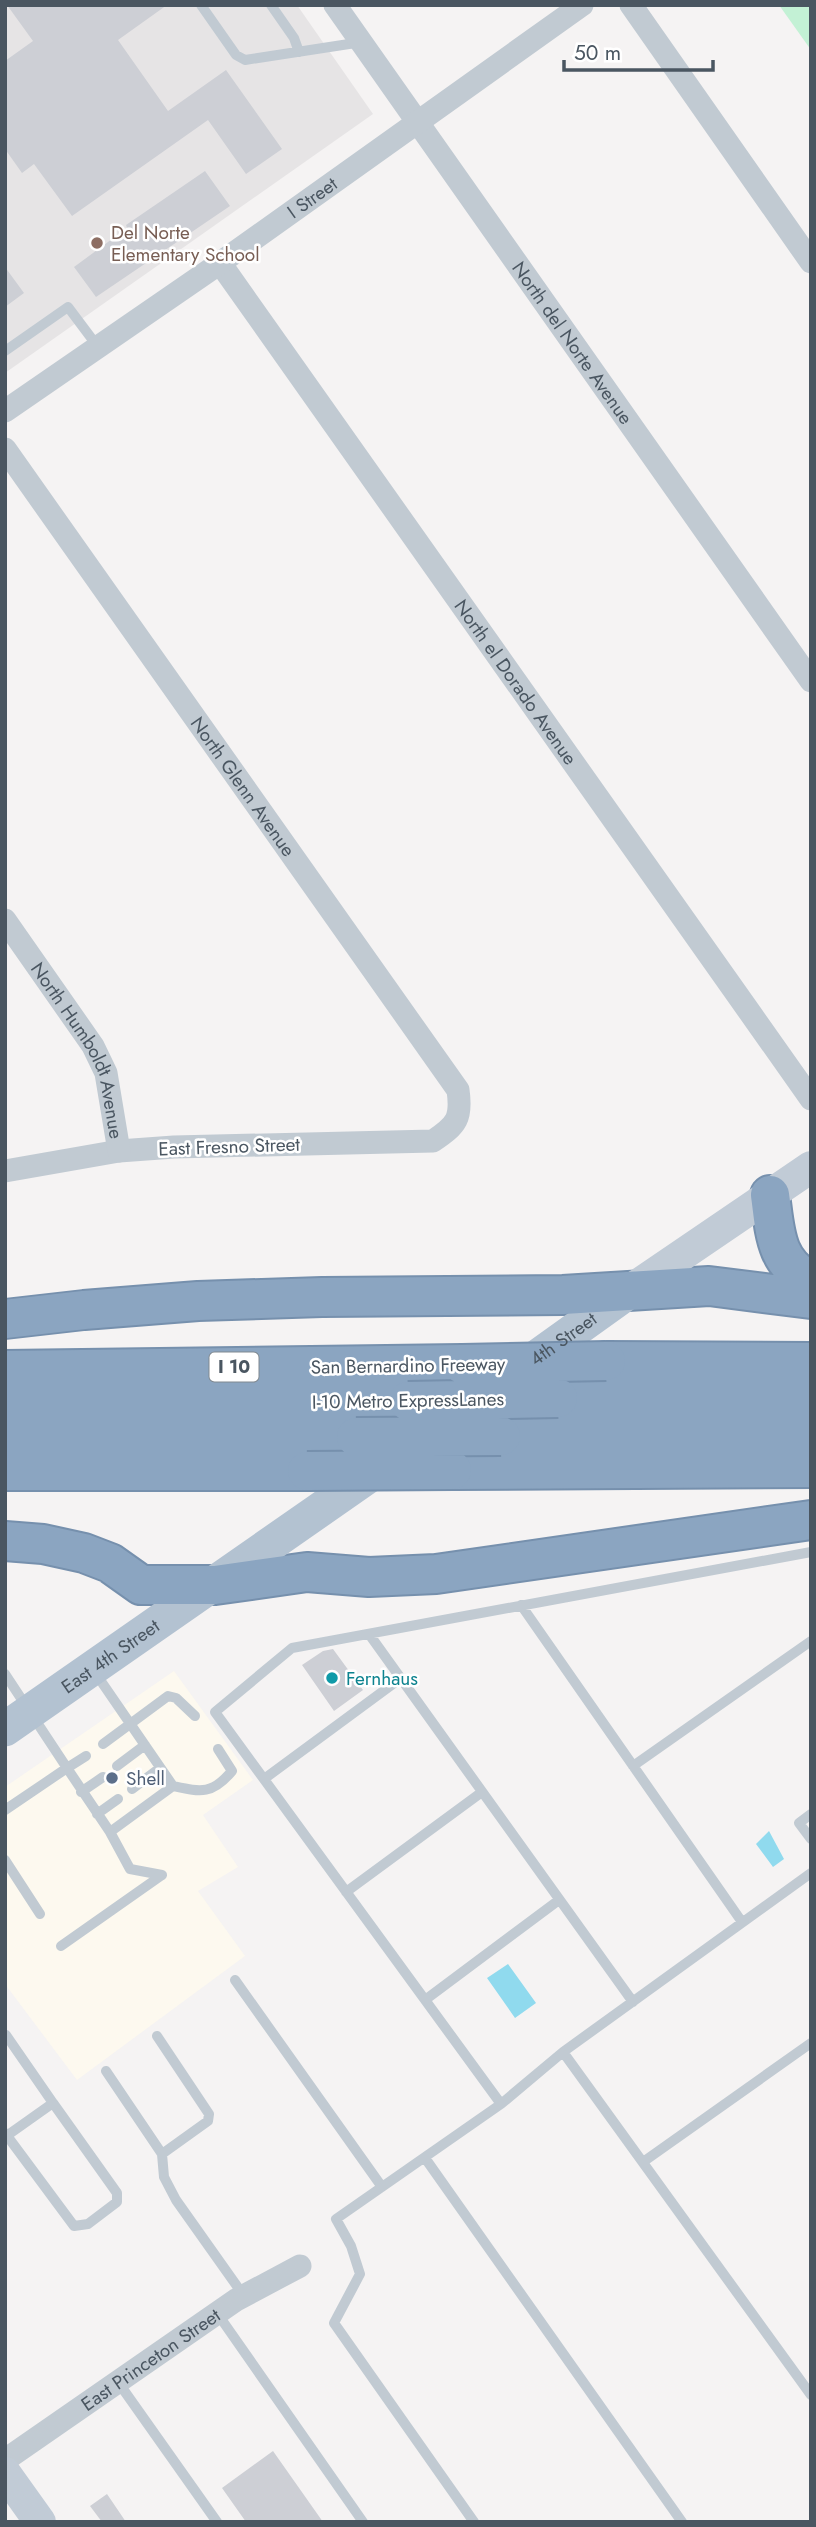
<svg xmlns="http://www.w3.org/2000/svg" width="816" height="2527" font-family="Jost,sans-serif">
  <rect width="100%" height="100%" fill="#f5f3f3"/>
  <path fill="#fdf9ef" d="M174 1671 253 1780 203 1815 238 1867 198 1891 245 1956 77 2080 5 1984V1787Z"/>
  <path fill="#e6e4e5" d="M5 5H297L373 114 5 373Z"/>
  <path fill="#c3f1d5" d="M779 5H811V50Z"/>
  <path fill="#90daee" d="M769 1831 784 1859 773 1867 756 1844Z
    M508 1964 536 2003 515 2018 487 1978Z"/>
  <path fill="#cdcfd5" d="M7 5H167L118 40 168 111 226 70 282 149 246 174 208 120 72 216 34 164 22 173 5 149V61L33 41Z
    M205 171 230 206 96 297 74 267 127 228 126 225Z
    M5 267 24 293 5 307Z
    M333 1649 363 1690 334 1711 302 1665 323 1651Z
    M273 2451 323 2522H246L222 2488Z
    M107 2494 126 2522H102L90 2506Z"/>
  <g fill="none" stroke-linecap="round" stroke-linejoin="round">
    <g stroke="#7690ad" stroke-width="42">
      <path id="highway" d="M770 1195C775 1230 774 1263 811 1281
        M5 1319 84 1310 198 1301 322 1297 563 1295 709 1286 811 1299
        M606 1361 811 1362
        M5 1370 462 1364
        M558 1398 811 1396
        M5 1403 408 1401
        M501 1436 811 1433
        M5 1437H356
        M452 1470 811 1468
        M5 1471H307
        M5 1541 43 1544 84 1553 110 1563 141 1585H215L307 1572 369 1577 436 1574 811 1520"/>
    </g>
    <path stroke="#c1cad2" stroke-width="10" d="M201 5 236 55 245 60 362 42
      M271 5 294 38 299 52
      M5 351 68 307 98 347
      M811 1552 292 1648 215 1712 501 2104 563 2052 811 2395
      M521 1605 742 1922
      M369 1634 633 2002
      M94 1671 173 1786 110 1832
      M5 1674 67 1768 5 1810
      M103 1744 168 1696 176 1698 195 1716
      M86 1756 67 1768 110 1832 130 1869 162 1875
      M117 1766 145 1745
      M633 1766 811 1641
      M264 1779 401 1678
      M173 1786C201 1792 212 1795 232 1771L218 1749
      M132 1789 160 1768
      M81 1792 103 1777
      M97 1814 118 1799
      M811 1814 799 1823 811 1839
      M5 1860 40 1914
      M346 1892 482 1792
      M61 1946 162 1875
      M235 1980 382 2187
      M425 2000 559 1900
      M157 2036 209 2114 208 2121 162 2154 164 2177 176 2200 244 2296
      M563 2052 811 1873
      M106 2071 162 2154
      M5 2133 74 2226 88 2224 117 2202V2193L53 2103
      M5 2137 53 2103 6 2035
      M425 2158 682 2522
      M643 2162 811 2043
      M217 2313 363 2522
      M118 2382 217 2522
      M474 2522 334 2323 360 2274 351 2246 336 2219 501 2104"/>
    <g stroke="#c1cad2" stroke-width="23">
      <path id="s1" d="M335 5 811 681"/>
      <path d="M631 5 811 262"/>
      <path id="s2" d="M220 263 811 1099"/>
      <path id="s3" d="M5 411 220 263 582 5"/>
      <path id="s4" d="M5 449 458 1090C462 1118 457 1125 433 1141L174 1147 119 1151 5 1171"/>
      <path id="s5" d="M5 920 93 1046 106 1073 119 1151"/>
      <path id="s6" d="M5 2460 236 2300 300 2266"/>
    </g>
    <path stroke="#c1cbd6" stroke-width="32" d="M632 1289 811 1167
      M5 2473 40 2522"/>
    <g stroke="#b3c2d1" stroke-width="35">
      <path id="s7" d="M519 1370 632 1289"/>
      <path id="s8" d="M5 1729 387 1463"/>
    </g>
    <use href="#highway" stroke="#8ba5c1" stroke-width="38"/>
    <g stroke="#7690ad" stroke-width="42" stroke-linecap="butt">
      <path id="highway-bridge" d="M462 1364 606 1361
        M408 1401 558 1398
        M356 1437 501 1436
        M307 1471 452 1470"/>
    </g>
    <use href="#highway-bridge" stroke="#8ba5c1" stroke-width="38"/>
  </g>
  <circle fill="#8d6e63" stroke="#fff" stroke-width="2.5" cx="97" cy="243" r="7"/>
  <circle fill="#0f9aa8" stroke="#fff" stroke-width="2.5" cx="332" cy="1678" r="7"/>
  <circle fill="#5c6f8a" stroke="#fff" stroke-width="2.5" cx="112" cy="1778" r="7"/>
  <g text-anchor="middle" stroke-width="5" stroke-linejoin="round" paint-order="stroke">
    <rect fill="#fff" stroke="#808990" stroke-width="2" x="209.5" y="1352.5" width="49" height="29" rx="5"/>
    <g font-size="18" font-weight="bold" fill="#4a5661">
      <text x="234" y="1373">I 10</text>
    </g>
    <g font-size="19" fill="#4a5661" stroke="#fff">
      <text dy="7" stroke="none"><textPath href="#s3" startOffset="374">I Street</textPath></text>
      <text dy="7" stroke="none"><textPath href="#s1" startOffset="413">North del Norte Avenue</textPath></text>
      <text dy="7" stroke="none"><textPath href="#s2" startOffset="513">North el Dorado Avenue</textPath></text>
      <text dy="7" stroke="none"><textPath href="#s4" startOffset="413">North Glenn Avenue</textPath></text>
      <text dy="7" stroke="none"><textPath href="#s5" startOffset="152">North Humboldt Avenue</textPath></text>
      <text transform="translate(229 1146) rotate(-2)" y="7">East Fresno Street</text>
      <text dy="7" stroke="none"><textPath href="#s7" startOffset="54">4th Street</textPath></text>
      <text transform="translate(408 1365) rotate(-1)" y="7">San Bernardino Freeway</text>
      <text transform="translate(408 1400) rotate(-1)" y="7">I-10 Metro ExpressLanes</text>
      <text dy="7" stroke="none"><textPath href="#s8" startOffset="128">East 4th Street</textPath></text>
      <text dy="7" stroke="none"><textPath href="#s6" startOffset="177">East Princeton Street</textPath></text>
    </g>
    <g font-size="19" fill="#785e54" stroke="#fff" text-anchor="start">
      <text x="111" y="239">Del Norte<tspan x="111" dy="22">Elementary School</tspan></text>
    </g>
    <g font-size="19" fill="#0d838f" stroke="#fff" text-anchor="start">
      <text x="346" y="1685">Fernhaus</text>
    </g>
    <g font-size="19" fill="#4e5e75" stroke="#fff" text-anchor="start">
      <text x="126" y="1785">Shell</text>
    </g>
  </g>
  <rect width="816" height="2527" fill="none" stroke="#4a5661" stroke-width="14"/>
  <path d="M564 60v10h149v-10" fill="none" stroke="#4a5661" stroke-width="3.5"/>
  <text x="574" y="60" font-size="21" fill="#4a5661" stroke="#ffffff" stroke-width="5" paint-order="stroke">50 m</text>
</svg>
